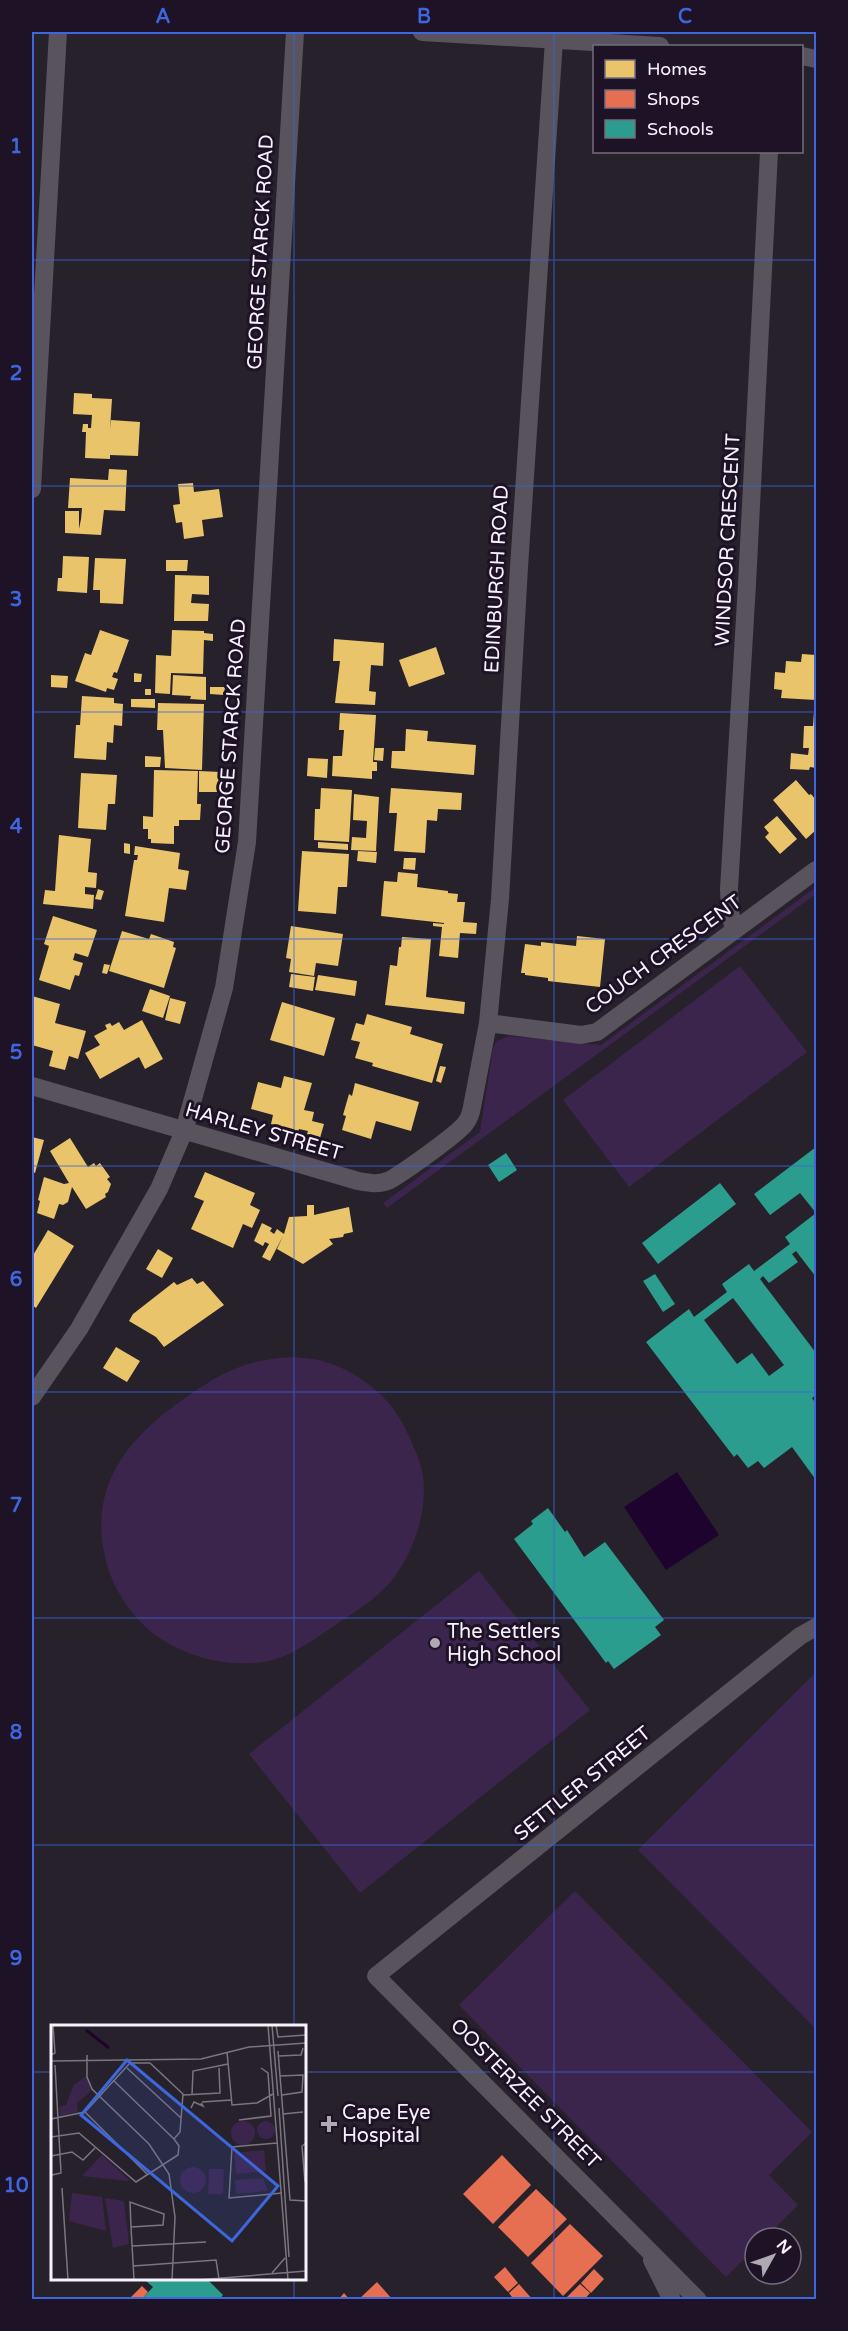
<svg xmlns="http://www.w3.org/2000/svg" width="848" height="2331" font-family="'Varela Round',sans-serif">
  <rect width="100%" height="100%" fill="#27212c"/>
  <path fill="#3c254c" d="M816 887V894L387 1208 383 1203 480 1132 493 1048 497 1041 509 1036 601 1045Z
    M740 966 807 1052 629 1187 563 1100Z
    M293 1357C302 1358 312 1358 322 1361 357 1370 391 1397 406 1430 412 1443 419 1457 422 1471 430 1510 412 1561 384 1589 371 1602 353 1613 337 1624 316 1638 294 1655 269 1661 232 1668 192 1659 161 1639 134 1621 114 1592 106 1561 87 1487 127 1438 185 1398 224 1371 245 1360 293 1357Z
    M479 1571 590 1710 360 1893 249 1754Z
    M815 1673 816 1674V2029L638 1850Z
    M575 1891 812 2132 769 2175 798 2205 765 2238H755V2248L726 2277 459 2005Z"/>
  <path fill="#1d032e" d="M677 1472 719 1535 666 1570 624 1507Z"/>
  <path fill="#e9c46a" d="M74 393 92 394V398L112 399 110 429 111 420 140 422 138 456 110 455V459L85 458 86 432H82L83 424H88V428H91L92 415 73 414Z
    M109 469 127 470 125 511 104 510 101 535 65 533V511H79V529L81 519 82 508H68L70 478 108 480Z
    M193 483 194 492 219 489 223 517 202 520 204 536 184 539 182 522 176 523 173 505 180 504 178 484Z
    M63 556 89 557 87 593 57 591 58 578H62Z
    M95 558 126 559 123 604 100 603V590H93Z
    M166 560H188L187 571H166Z
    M175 575 209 576V595L192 594 191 603 209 604 208 621H174Z
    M100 630 129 640 117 673 114 672 112 677 118 679 114 690 107 688 106 692 75 681 85 653 91 655Z
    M172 630 204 631V633L213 634V641L204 640 203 674 171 673 170 694 155 693 156 655 171 656Z
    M334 639 384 643 383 666 371 665 369 691 376 692 375 705 335 703 340 661H333Z
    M436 647 445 674 409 687 399 660Z
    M802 654 816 655V700L781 698 782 690 774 689 775 672 785 673 786 661 801 662Z
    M134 673 142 674 141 682H134Z
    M51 675 68 676 67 688 51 687Z
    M173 675 206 677V700L190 699 191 696 172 695Z
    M210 687H225L224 695 210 694Z
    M145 689H151V695H145Z
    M82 696 114 698V703L123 704 122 726 114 725 113 743 107 742 106 760 74 758 76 725H80Z
    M131 699H155V708L131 707Z
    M158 703 204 704 202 770 165 768 163 730H157Z
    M814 712H816V768L810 767 809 770 790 769 791 753 808 755 809 748H803L804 726H813Z
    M340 713 376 715 373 762H377V771H372V779L332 776 333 756H342L344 730H339Z
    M406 729 428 731 427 741 476 745 474 775 391 768 392 751H405Z
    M375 748H384L383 761 374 760Z
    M145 756 161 757 160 767H145Z
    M308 758 328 759 327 778 307 776Z
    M154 770 198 771 197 804H201L200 820H179V826H174V844L151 843V839H148V829H143V816L153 817Z
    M199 771 221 772 220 792H199Z
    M81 773 117 775 115 804H108L106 830 78 828Z
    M796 780 809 795 811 794 816 800V830L806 839 773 800Z
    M321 788 352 790 349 842 314 840 315 809H320Z
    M391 788 462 793 461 810 438 809 437 821 427 820 425 853 394 851 397 813H389Z
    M354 794 379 797 376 851 351 850 352 837 366 838 367 821 353 820Z
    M777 816 797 839 780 854 765 837 769 833 764 827Z
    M59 835 91 839 88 872 97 873 96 888 85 887V894L94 895 93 909 43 904 45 890 55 891Z
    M318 842 348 844V850L318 848Z
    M124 843 130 844V854L124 853Z
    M135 846 180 853 178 869 189 871 186 890 169 888 164 922 125 916 134 860H137L138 855H134Z
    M302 851 349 854 347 887H338L336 914 298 911Z
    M358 851 377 852 376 863 357 861Z
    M404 858H416L415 870 403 869Z
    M398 872 418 874 417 887 448 891V893L458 894 457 902H465L463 922 477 923 476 934 460 933 458 958 439 956 442 927 433 926V923L444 924V923L381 916 384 881 397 882Z
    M98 889 104 891 101 900 95 899Z
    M53 916 97 930 88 957 75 953 73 960 83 963 79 976 75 975 70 990 39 980 49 946 44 944Z
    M291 926 343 934 338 966 316 963 314 976 289 972 291 959 286 958Z
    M122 931 149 939 151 934 174 942 173 947 176 948 164 988 109 971Z
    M577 936 605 939 600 987 548 981V978L525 975V973H521L525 944 541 946V942L576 946Z
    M402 937 431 939 426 997 465 1002 464 1014 385 1005 390 965 397 966 399 947H401Z
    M104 964 110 965 107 974 102 973Z
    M291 974 315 977 313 991 289 987Z
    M318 975 357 981 355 996 315 990Z
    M150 989 170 996 163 1018 142 1011Z
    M32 996 60 1004 55 1023 86 1031 78 1059 69 1056 65 1070 49 1066 53 1051 32 1045Z
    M170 998 186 1002 180 1024 165 1020Z
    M282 1002 335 1018 324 1056 270 1040Z
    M367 1014 412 1027 410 1034 443 1044 432 1083 372 1066 373 1063 355 1058 360 1042 351 1040 356 1023 364 1025Z
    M142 1020 163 1059 145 1069 139 1057 100 1079 85 1053 100 1045 94 1036 107 1029 105 1025 110 1023 112 1026 119 1022 124 1030Z
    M440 1066 446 1067 441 1083 436 1081Z
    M284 1076 312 1083 304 1110 314 1112 312 1121 324 1124 320 1138 307 1134 308 1131 299 1129 298 1132 271 1124 273 1115 251 1109 258 1082 281 1088Z
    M355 1083 419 1102 411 1131 376 1121 371 1139 342 1130 346 1116 343 1115 349 1094 352 1096Z
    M32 1137 44 1140 35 1173 32 1172Z
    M70 1138 88 1167 94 1163 96 1166 100 1163 110 1177 107 1179 111 1184 108 1192 105 1194 106 1197 86 1209 72 1187 68 1202 63 1205 59 1204 54 1219 37 1213 40 1201 38 1200 44 1177 64 1184 69 1183 50 1151Z
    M205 1172 255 1193 250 1205 260 1210 252 1228 243 1224 233 1248 191 1229 204 1201 194 1197Z
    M307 1205H314V1215L349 1207 353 1232 344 1234 343 1237 329 1239 333 1244 303 1264 277 1249 283 1236 270 1261 262 1257 269 1244 265 1242 263 1246 254 1241 262 1223 272 1228 270 1231 274 1234 277 1229 284 1234 289 1217 307 1216Z
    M48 1230 74 1246 36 1308 32 1305V1257Z
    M158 1249 173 1258 162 1278 146 1269Z
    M192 1278 197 1284 203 1281 224 1305 164 1347 156 1337 129 1321 133 1314 174 1282 177 1285Z
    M116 1347 140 1361 127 1382 103 1368Z"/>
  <path fill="#e76f51" d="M502 2155 531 2185 493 2224 463 2194Z
    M536 2189 567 2219 528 2257 498 2227Z
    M570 2224 603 2256 563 2296 531 2263Z
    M505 2267 518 2283 508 2292 494 2277Z
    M594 2269 604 2279 591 2293 581 2283Z
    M377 2282 393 2300H358Z
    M519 2284 533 2300H514L509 2293Z
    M580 2284 590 2293 584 2300H564Z
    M142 2286 148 2292 141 2300H128Z
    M344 2293 350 2300H338Z"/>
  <path fill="#2a9d8f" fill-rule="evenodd" d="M816 1147V1277L796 1251 792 1254 798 1262 769 1283 763 1276 760 1279 816 1353V1395L812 1398 816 1404V1480L792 1447 764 1468 758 1461 748 1468 737 1454 734 1457 646 1342 689 1309 694 1317 727 1292 722 1284 749 1264 754 1271 790 1244 785 1237 816 1213 800 1193 770 1215 754 1194ZM733 1298 784 1365 769 1376 752 1353 737 1364 704 1320Z
    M506 1153 517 1170 499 1182 488 1165Z
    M720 1183 736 1204 658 1264 642 1243Z
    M655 1274 675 1304 663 1312 643 1281Z
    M548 1508 565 1532 567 1530 584 1557 605 1542 664 1620 655 1627 661 1635 614 1669 608 1661 606 1663 514 1539 533 1524 531 1521Z
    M146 2278H206L223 2295 219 2300H141L153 2287 145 2280Z"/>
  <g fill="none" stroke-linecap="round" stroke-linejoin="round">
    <path stroke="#58535c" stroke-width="18" d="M422 32 660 46
      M802 56 816 59
      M32 489 58 32
      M734 930 730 912 729 889 747 584 769 152
      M488 1023 581 1035 597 1032 816 870
      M32 1086 358 1181C369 1183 379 1185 390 1180 404 1172 455 1136 465 1124 469 1119 471 1113 472 1107L488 1023 500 899 519 567 554 40
      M32 1397 79 1329 159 1189 184 1131 224 988 247 842 295 32
      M652 2260 672 2300
      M698 2300 376 1976 800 1636 816 1627"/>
  </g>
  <path fill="none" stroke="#3e67de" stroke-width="1.5" stroke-opacity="0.55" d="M294 32V2026M554 32V2300M32 260H816M32 486H816M32 712H816M32 939H816M32 1166H816M32 1392H816M32 1618H816M32 1845H816M32 2072H52M304 2072H816M294 2278V2300"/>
  <g fill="#afa9b4" stroke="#1e1227" stroke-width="2">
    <circle cx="435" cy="1643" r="6"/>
    <path d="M326 2115h6v6h6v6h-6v6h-6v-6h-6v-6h6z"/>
  </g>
  <g text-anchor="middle" stroke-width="6" stroke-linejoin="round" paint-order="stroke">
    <g font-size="20" fill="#f8f2fd" stroke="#1e1227">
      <text transform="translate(260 252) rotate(-87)" y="7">GEORGE STARCK ROAD</text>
      <text transform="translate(727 540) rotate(-87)" y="7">WINDSOR CRESCENT</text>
      <text transform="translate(496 579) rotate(-87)" y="7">EDINBURGH ROAD</text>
      <text transform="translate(230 736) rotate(-86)" y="7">GEORGE STARCK ROAD</text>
      <text transform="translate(663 954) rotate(-36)" y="7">COUCH CRESCENT</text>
      <text transform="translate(264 1131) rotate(16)" y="7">HARLEY STREET</text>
      <text transform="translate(582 1783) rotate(-39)" y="7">SETTLER STREET</text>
      <text transform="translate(526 2093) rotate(45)" y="7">OOSTERZEE STREET</text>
    </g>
    <g font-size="20" fill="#f8f2fd" stroke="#1e1227" text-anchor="start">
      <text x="447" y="1638">The Settlers<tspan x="447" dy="23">High School</tspan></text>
      <text x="342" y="2119">Cape Eye<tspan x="342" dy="23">Hospital</tspan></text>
    </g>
  </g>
  <g transform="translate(51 2025)">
    <rect width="255" height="255" fill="#27212c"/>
    <path d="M35 51 40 66 26 78 27 87 9 91 8 82 15 80 23 60ZM180 108a12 12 0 1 1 24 0a12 12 0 1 1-24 0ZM206 105a9 9 0 1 1 18 0a9 9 0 1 1-18 0ZM213 125 215 146 185 149 183 128ZM51 130 78 155 77 156 31 151ZM129 155a13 13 0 1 1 26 0a13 13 0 1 1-26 0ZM158 144H173L172 169H157ZM212 153 217 166 185 169 184 155ZM21 168 51 172 55 206 18 196ZM54 173 73 176 78 219 62 223Z" fill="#3c254c"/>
    <path fill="none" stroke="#1d032e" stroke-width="3" d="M35 5 58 23"/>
    <path fill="none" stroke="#7b7580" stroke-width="1.5" d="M217 0 237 255M221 0 227 71M225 0 227 12 255 10M227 26 239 175 255 176M176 27 181 80 206 78 222 69M0 30 4 28 2 0M36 30V52L41 64 98 119 118 149 124 192 121 255M227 31 250 30 252 23M0 36 150 34 198 22 255 18M76 43 130 93M229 51 252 50 251 67 231 70M132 70 169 68 168 43M141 70 142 46 177 39M151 77 180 75M140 83 143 77 152 81 150 78M228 83 238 232M34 87 97 150M232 89 252 87M0 94 34 87 79 38H99L132 69 129 107 123 114M188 95 220 91 217 48 210 43M0 112 28 108 85 157 127 130 128 121 123 114 63 56M226 118 181 122 178 173 231 168M0 131 21 127 32 135 44 123M1 150 10 148 4 40M254 157 251 121 255 118M11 163 17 255M80 202 112 200 113 189 79 177 80 202 83 255M81 221 155 217M82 241 165 235 168 254M221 248 234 233M147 255 255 246"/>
    <path fill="#3e67de" fill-opacity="0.15" stroke="#3e67de" stroke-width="3" d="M76 35 227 161 181 216 30 90Z"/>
    <rect width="255" height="255" fill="none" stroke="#f8f2fd" stroke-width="3"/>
  </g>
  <rect width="848" height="2331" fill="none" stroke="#1e1227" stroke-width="66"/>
  <rect x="593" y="45" width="210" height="108" fill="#1e1227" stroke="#756c7d" stroke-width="1.5"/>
  <rect x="605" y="60" width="30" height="18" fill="#e9c46a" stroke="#756c7d" stroke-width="1.5"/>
  <text x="647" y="75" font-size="18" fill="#f8f2fd">Homes</text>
  <rect x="605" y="90" width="30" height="18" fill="#e76f51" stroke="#756c7d" stroke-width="1.5"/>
  <text x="647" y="105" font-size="18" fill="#f8f2fd">Shops</text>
  <rect x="605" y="120" width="30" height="18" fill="#2a9d8f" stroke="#756c7d" stroke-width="1.5"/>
  <text x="647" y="135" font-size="18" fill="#f8f2fd">Schools</text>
  <g transform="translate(773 2256) rotate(50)"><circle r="28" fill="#1e1227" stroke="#756c7d" stroke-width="1.5"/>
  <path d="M0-4.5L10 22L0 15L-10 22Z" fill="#afa9b4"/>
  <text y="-9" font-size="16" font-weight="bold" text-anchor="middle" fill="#f8f2fd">N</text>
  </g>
  <rect x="33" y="33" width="782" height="2265" fill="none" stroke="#3e67de" stroke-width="2"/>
  <g font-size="20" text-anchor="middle" font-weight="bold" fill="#3e67de">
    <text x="163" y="23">A</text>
    <text x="424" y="23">B</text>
    <text x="685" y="23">C</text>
    <text x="16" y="153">1</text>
    <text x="16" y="380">2</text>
    <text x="16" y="606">3</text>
    <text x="16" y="833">4</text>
    <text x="16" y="1059">5</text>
    <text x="16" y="1286">6</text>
    <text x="16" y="1512">7</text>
    <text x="16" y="1739">8</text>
    <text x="16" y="1965">9</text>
    <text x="16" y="2192">10</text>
  </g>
</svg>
